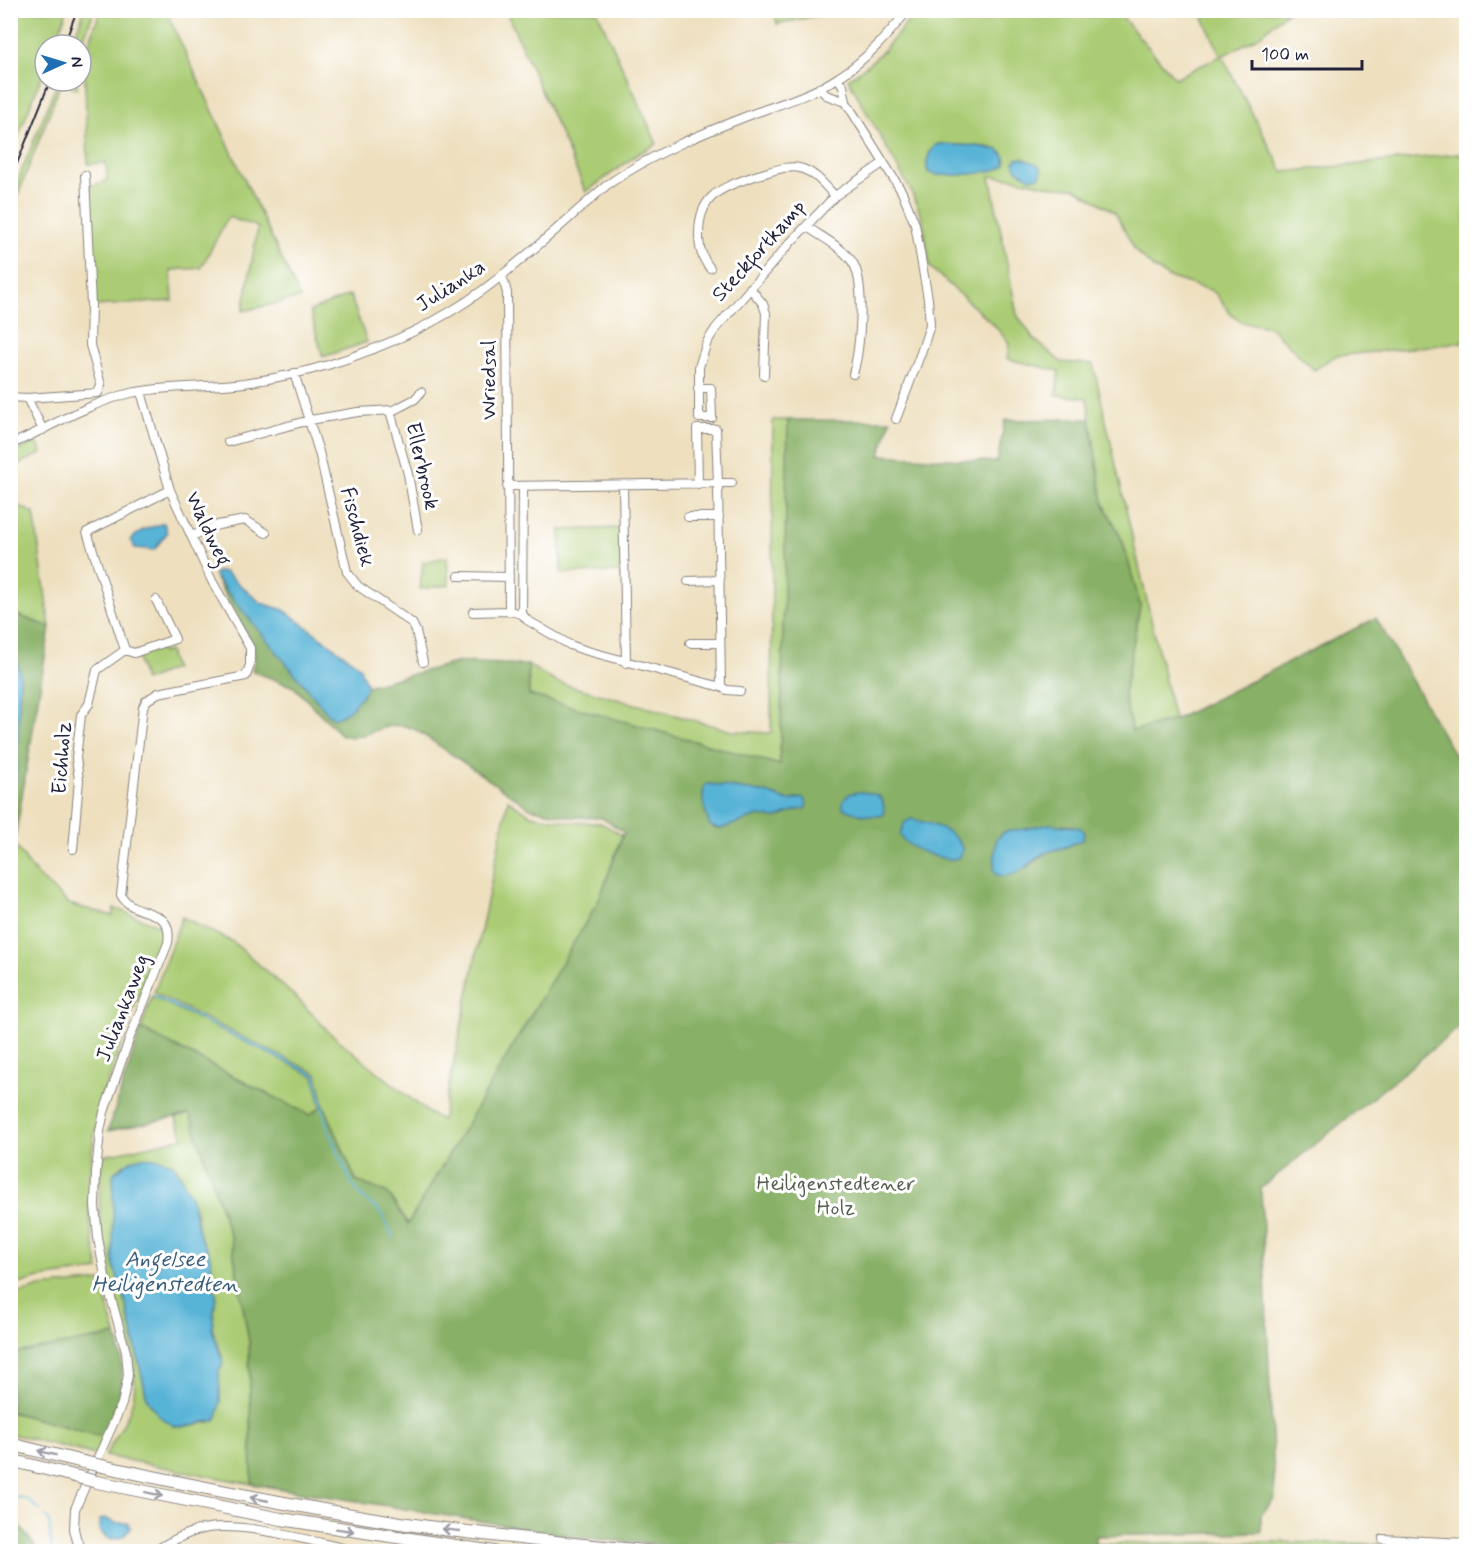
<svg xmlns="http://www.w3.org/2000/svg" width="1477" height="1562" font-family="Mynerve,sans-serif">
	<rect width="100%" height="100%" fill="#fff"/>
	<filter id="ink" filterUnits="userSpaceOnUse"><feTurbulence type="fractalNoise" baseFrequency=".0167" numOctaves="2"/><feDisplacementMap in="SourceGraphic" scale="12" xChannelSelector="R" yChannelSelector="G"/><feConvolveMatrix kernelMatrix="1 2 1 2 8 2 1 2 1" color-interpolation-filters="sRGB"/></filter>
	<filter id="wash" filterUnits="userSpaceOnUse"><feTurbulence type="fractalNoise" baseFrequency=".008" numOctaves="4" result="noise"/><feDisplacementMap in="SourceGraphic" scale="24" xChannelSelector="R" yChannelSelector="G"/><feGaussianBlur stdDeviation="1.35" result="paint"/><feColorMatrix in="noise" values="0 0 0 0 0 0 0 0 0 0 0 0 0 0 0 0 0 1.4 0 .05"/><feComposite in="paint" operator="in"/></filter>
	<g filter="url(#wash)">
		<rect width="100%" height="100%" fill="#eee0bf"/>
		<!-- green -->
		<path fill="#abcc74" stroke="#667758" stroke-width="1.5" fill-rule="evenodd" d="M11,10l56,1 -13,34h-9v23l-34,86z
			M774,10h66v1l-63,13z
			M84,11h10l-13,34h-10z
			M100,11h66l134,287 -57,13 15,-84 -30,-10 -27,51 -30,2 2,31 -78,5 -6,-119 18,-7 -1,-17 -18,1 -4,-106z
			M506,11h91l60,133 -19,10 -52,38z
			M916,11h201l58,67 46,-22 -21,-45h88l-30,26 -36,19 61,116 183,-19v189l-131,14 -21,14 -44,-43 -29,-5 -10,-7 -14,-20 -7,-5 -42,-13 -16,-10 -17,-17 -20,-38 -40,-24 -20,-1 -43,-9 -22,-2 27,139 17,24 27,23 32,2 81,356 -42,11 -8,-36 16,-90 -17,-63 -20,-40 -16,-104 -31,-3 3,-24 -52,-12 2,-16 -13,-16 -66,-60 -8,-50 -11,-26 -63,-112c28,-17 48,-42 68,-68zM938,144l39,2 15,2 10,5 4,8 -78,11c-3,-10 1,-23 10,-28zM1017,159h5l17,6 -9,13 -9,-7z
			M58,81h19v8l-16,-6 -50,130v-16z
			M350,295l17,47 -44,15 -13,-46z
			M773,420h15l-8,345 -251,-70 -1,-30 28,17 176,49 39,2z
			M37,442l5,11 -31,15v-15z
			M10,502l24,11 16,114 -39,-14z
			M621,528l1,44 -61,1 -1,-43z
			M447,557l2,28 -29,4 3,-27z
			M161,648l1,5 7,-2 5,18 -30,12 -7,-26z
			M508,800l23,15 39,7 31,1 21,12 -23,65 -191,324 -20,-31 -32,-12 -32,-76 -7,-31 -163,-81 28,-76 51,25 67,59 30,32 100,81 12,6z
			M11,843l3,1 22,30 33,30 44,12 1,-8 47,18 3,6 -2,9 -28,67 -34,97c-7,33 -12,68 -11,101 1,22 6,43 10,64l-59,8 -29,8z
			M152,996l162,80 7,31 -12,8 -168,-86z
			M190,1114l41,125 18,102 3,143 -147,-28c10,-19 26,-40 29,-62 5,-41 -17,-80 -26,-120 -9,-39 -11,-78 -6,-118l81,-18 -7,-20zM124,1164l50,1 5,7 16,35 5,30 9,16 4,22 -2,5 5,14 -4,34 10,28v11l-3,4 1,31 -10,20 -29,5 -22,-11 -12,-17 -26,-114 -6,-114z
			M101,1281l15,54 -105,19v-58l29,-9z
			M10,1412l93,25 -7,18 -85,-21z
			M1272,1542l108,2 -1,8h-418l117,-2 17,-6z
			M1386,1545l80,2v4h-80z"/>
		<!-- forest -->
		<path fill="#88b066" stroke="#556950" stroke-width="1.5" fill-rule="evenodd" d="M1090,419l13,83 20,40 17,63 -16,90 8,36 42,-11 202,-102 90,157v247l-205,166 14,310 -14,16v18l-166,4v8l-17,6 -117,2 -240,-2 -137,-12 -332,-54 -3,-143 -18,-102 -41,-125 -82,17 33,-102 168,86 15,-10 32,76 32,12 20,31 191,-324 25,-68 -22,-14 -32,-1 -40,-9 -114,-78c-33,-15 -47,14 -75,5l-47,-48 -42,-16 3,-14 -2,-11 -38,-69 113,137 7,4 27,-22 5,-10 92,-24 69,3 1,30 251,70 8,-345h103l-11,35 117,7 8,-42zM709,784l57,9 23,8 10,-3 6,11 -9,1 -19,7 -19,-1 -38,13 -6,-1zM1062,825l11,1 -6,21 -20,5 -22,17 -21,-37z
			M11,613l39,14 -36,217 -3,-1 -1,-50 6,-13 4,-102 -2,-13 -7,-12z
			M116,1335c13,44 4,61 -13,102l-92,-25 -1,-58z
			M10,1515h1l28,36h-28z"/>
		<!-- water -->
		<path fill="#59b4d7" stroke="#3e6b89" stroke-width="1.5" d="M938,144l39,2 22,4 6,7v8c-10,9 -59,12 -73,9l-4,-2c-3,-10 1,-23 10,-28z
			M1022,158l17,7 3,6 -3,6 -9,1 -13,-8 -3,-8 3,-3z
			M164,523l3,10 -13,17 -19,-2 -5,-8 13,-10z
			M217,572h8l36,31 23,7 75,56 8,20c-6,12 -19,29 -32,32l-7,-4 -113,-137 -1,-3z
			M10,653l8,12 2,13 -4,102 -5,13z
			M709,784l57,9 23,8 14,-3c4,4 5,7 2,11l-9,1 -19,8 -19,-2 -38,13 -10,-3c-4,-12 -10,-28 -5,-41z
			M858,792c17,1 29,2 25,23 -14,3 -27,-1 -40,-7v-7l6,-7z
			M911,819c19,4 45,11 52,31l-5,8c-14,4 -51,-9 -58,-23l5,-13z
			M1049,824l32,4 3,5 -1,6c-6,3 -12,6 -18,8 -6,2 -12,3 -18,5 -19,8 -27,28 -50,23l-3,-5 2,-30 8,-8 21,-3z
			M142,1157l13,1 11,3 8,4 17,32 9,40 9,16 4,18 -2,9 5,14 -4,34 11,35 -4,8 1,31 -2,12 -3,6 -34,7 -7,-1 -15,-10 -12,-17 -22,-99 -12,-36v-90l19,-14z
			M104,1518l12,5h12l3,5 -7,8c-10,5 -19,3 -25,-6l1,-10z"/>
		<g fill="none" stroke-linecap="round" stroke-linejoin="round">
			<!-- stream -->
			<path stroke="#59b4d7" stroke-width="2" d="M154,996l161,79 13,54 23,53 11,15 18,15 14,26
				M10,1496l16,3 14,11
				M45,1516l4,5 3,31"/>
		</g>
	</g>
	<g filter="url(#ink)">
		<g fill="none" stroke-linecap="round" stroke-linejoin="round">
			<defs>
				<path id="minor" d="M838,78l5,8 3,16 56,90 13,32 13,75 2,26 -8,25 -26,69
					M819,88l7,7 20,7
					M806,226c15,11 37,21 47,37 13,21 7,87 0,111
					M710,268c-9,-11 -11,-21 -11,-34 0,-42 26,-47 59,-59 15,-4 31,-11 45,-6 14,5 22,17 32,27
					M502,275l5,18 2,318 13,3 5,6 43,25 14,5 137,37 -3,-204 -211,3
					M750,288l13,16 3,9 -2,62
					M294,373l25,79 28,120 11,14 54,37 4,8 7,31
					M698,388h13l1,30h-13v-51l8,-25 9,-14 74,-85 45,-47 48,-33
					M10,397l17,1
					M390,411l18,63 10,56
					M43,430l-16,-32 71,-5 3,-8 -11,-40 1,-40 -6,-130
					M228,442l82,-22 48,-8 36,-2 21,-11 6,-7
					M10,445c40,-18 79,-42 121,-52 37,-8 75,-5 113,-10 28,-4 57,-10 84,-18 54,-17 109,-41 155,-75 43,-32 83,-70 124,-105 46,-32 96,-52 148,-72 28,-10 59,-19 84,-36 27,-17 49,-42 69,-67
					M698,484l-1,-55h19l2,54h14
					M623,485l3,178
					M688,517h31
					M192,536l26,-11 27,-5 21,13
					M459,576l50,1
					M688,581l32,-1
					M473,612l36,-1
					M522,614l1,-127
					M690,643h30
					M125,650l9,3 41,-14 -19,-39
					M721,687l6,3 13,1
					M73,849l6,-69 -3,-22 5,-43 8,-11 8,-34 28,-20 -38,-118 83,-42
					M1383,1539l83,4
					M84,1552l-7,-11 -3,-12 1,-20 47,-105 6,-29 -2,-23 -21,-76 -7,-38 -3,-32 1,-33 4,-42 4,-19 26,-75 38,-94c6,-39 -33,-23 -47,-48l22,-188 3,-6 12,-8 88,-17 4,-11v-17l-38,-67 -42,-91 -29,-98
					M153,1552c16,-10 32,-19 50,-23 40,-9 117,15 159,23"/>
				<path id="highway" d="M10,1444l73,18
					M10,1460l68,17
					M102,1466c101,22 202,42 305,58 82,12 166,20 249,28
					M97,1482l184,37 213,33"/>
			</defs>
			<!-- minor casing -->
			<use href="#minor" stroke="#88817d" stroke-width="10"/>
			<!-- highway casing -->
			<use href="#highway" stroke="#88817d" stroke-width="14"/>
			<!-- minor -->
			<use href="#minor" stroke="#fff" stroke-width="8"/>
			<!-- highway -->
			<use href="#highway" stroke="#fff" stroke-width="12"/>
			<!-- rail -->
			<path stroke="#22223b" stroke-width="2" d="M64,45l13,-35
				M10,181l40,-100"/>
			<defs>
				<path id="highway-bridge" d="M83,1462l19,4
					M78,1477l19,5"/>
			</defs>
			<!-- highway-bridge casing -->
			<use href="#highway-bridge" stroke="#88817d" stroke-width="14" stroke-linecap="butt"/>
			<!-- highway-bridge -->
			<use href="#highway-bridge" stroke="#fff" stroke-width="12"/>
		</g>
		<!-- one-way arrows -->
		<defs><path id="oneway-shaft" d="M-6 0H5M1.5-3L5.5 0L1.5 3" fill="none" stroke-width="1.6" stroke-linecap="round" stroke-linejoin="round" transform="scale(1.5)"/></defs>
		<g stroke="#9c9ca7">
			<use href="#oneway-shaft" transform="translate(47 1453) rotate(-166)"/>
			<use href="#oneway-shaft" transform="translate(154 1494) rotate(12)"/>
			<use href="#oneway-shaft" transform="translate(259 1499) rotate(-169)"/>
			<use href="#oneway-shaft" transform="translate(345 1530) rotate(9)"/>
			<use href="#oneway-shaft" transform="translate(451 1530) rotate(-173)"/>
		</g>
	</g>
	<g text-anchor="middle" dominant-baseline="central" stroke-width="6" stroke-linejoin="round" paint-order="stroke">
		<!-- street labels -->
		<g font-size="21" fill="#22223b" stroke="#fff">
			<text transform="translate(759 251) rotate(-48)">Steckfortkamp</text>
			<text transform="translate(451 286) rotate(-33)">Julianka</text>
			<text transform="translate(489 380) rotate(-90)">Wriedsal</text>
			<text transform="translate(422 466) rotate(77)">Ellerbrook</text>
			<text transform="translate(357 527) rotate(75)">Fischdiek</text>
			<text transform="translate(208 529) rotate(65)">Waldweg</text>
			<text transform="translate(62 758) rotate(-86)">Eichholz</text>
			<text transform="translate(123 1008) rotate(-69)">Juliankaweg</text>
		</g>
		<!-- park labels -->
		<g font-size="21" fill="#525e4f" stroke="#fff">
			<text x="836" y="1184">Heiligenstedtener<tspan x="836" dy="24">Holz</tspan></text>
		</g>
		<!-- water labels -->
		<g font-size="22" font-style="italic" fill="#385c79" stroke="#fff">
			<text x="165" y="1260">Angelsee<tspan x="165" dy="25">Heiligenstedten</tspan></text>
		</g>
	</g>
	<!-- margin -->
	<rect width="1477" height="1562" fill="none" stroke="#fff" stroke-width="36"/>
	<!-- north arrow -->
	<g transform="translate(63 63) rotate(86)"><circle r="28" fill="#ffffff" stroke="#a7a7b1" stroke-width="1.5"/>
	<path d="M0-4.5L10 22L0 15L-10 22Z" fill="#1f6fb2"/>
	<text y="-9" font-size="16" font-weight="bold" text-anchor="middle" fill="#22223b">N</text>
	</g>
	<!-- scale -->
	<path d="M1252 60v9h110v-9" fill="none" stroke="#22223b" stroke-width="3"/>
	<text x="1261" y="60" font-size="18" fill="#22223b" stroke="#ffffff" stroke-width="4.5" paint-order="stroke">100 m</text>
</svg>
